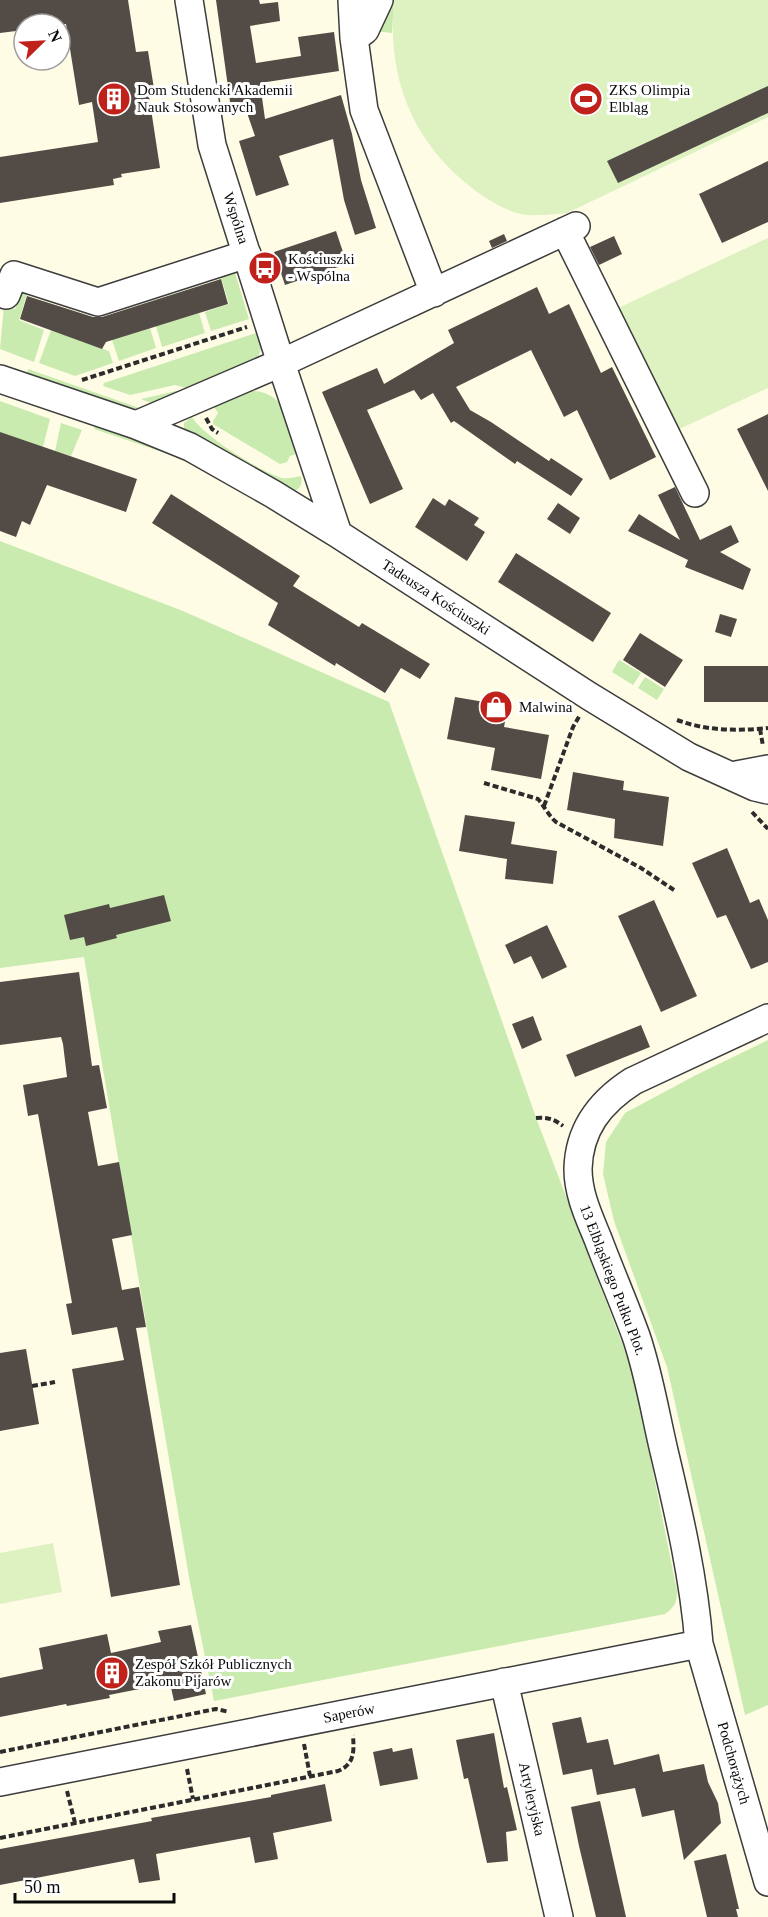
<svg xmlns="http://www.w3.org/2000/svg" width="768" height="1917" font-family="Georgia,serif">
	<rect width="100%" height="100%" fill="#fffce6"/>
	<!-- green -->
	<path fill="#c9ebaf" d="M352,0h42l-2,33 -27,-3z
		M233,266l16,53 -38,12 -6,-19 24,-8 -9,-30z
		M26,283l4,1 -11,36 25,10 -10,32 -34,-13 4,-44 11,4z
		M199,313l6,20 -43,14 -6,-21z
		M150,328l6,20 -37,13 -7,-21z
		M51,330l58,21 4,12 -38,13 -36,-13z
		M262,331l1,13 -7,18 -66,27 -15,-4 -45,10 -27,-9 1,-3z
		M28,369l117,41h-14l-105,-33z
		M176,391l7,2 -22,14 -20,-8z
		M253,391c35,2 37,35 43,63l-6,2 -3,6 -7,2 -67,-40v-3l5,-8 -4,-6 31,-15z
		M0,401l50,18 -7,28 -43,-14z
		M192,417c11,19 69,55 90,61 6,1 13,-1 19,-2 2,9 -1,14 -10,16l-107,-60v-9z
		M61,423l21,7 -11,26 -16,-5z
		M96,423l77,30 1,3 -80,-27z
		M0,541l183,70 206,91 149,421 95,249 44,219c0,11 -2,16 -12,23l-451,87 -24,-118 -106,-626 -84,11z
		M619,660l22,13 -8,12 -21,-13z
		M645,677l19,12 -7,11 -19,-12z
		M768,1040v665l-23,10 -78,-348 -53,-146 -11,-47 3,-32 19,-29 71,-38z"/>
	<!-- pitch -->
	<path fill="#ddf1c1" d="M394,0h374v117l-201,96c-15,1 -31,4 -46,1 -20,-5 -40,-18 -55,-31 -57,-47 -79,-110 -72,-183z
		M768,238v150l-93,43 -57,-123z
		M53,1543l9,49 -62,12v-51z"/>
	<!-- building -->
	<path fill="#534c46" d="M0,0h128l8,52 12,-1 7,44 -6,1 11,72 -39,6 1,3 -9,2 1,6 -114,18v-46l98,-15 -6,-40 -13,3 -13,-81h-42v6l-24,3z
		M216,0h43l1,4 18,-2 2,19 -30,5 6,37 45,-7 -3,-19 36,-5 5,39 -79,12 5,36 76,-24 11,39 9,46 15,48 -21,7 -11,-35 -11,-61 -54,17 10,29 -33,11 -17,-55 16,-5 -10,-29 -14,2z
		M768,86v27l-150,70 -11,-22z
		M768,161v61l-46,21 -23,-49z
		M336,231l11,33 -62,21 -11,-33z
		M504,234l3,7 -15,7 -3,-7z
		M614,236l8,18 -23,11 -9,-18z
		M221,279l7,25 -122,38 -4,7 -82,-30 7,-23 66,21h9z
		M537,287l12,27 20,-10 32,69 11,-6 44,90 -46,23 -33,-70 -13,7 -33,-67 -75,37 14,23 21,12 58,39 2,-3 32,21 -12,17 -54,-35 -2,3 -61,-43 -3,2 -18,-30 -12,7 -7,-10 -47,20 36,79 -33,15 -48,-112 55,-24 7,16 70,-41 -6,-13z
		M768,414v77l-31,-62z
		M0,432l137,47 -11,33 -79,-27 -17,40 -8,-4 -6,16 -16,-6z
		M675,487l25,53 31,-15 8,17 -19,10 31,17 -8,21 -58,-23 3,-7 -60,-29 11,-17 41,26 -22,-45z
		M171,494l129,82 -7,10 66,41 3,-4 68,41 -10,15 -19,-11 -16,25 -49,-30 -1,3 -67,-41 10,-22 -126,-80z
		M433,498l12,8 4,-7 30,19 -5,7 11,7 -18,29 -52,-34z
		M558,503l22,15 -10,16 -23,-15z
		M516,553l95,60 -18,29 -95,-60z
		M720,614l17,5 -6,18 -16,-5z
		M640,633l43,27 -18,27 -42,-27z
		M704,666h64v36h-64z
		M455,697l53,9 -4,21 45,8 -8,44 -50,-9 4,-22 -48,-9z
		M573,772l51,9 -1,9 46,7 -6,49 -49,-8 1,-19 -48,-9z
		M465,815l50,7 -4,22 46,7 -4,33 -48,-5 2,-20 -48,-8z
		M727,848l23,55 9,-4 9,21v42l-17,7 -25,-54 -9,3 -25,-55z
		M164,895l7,26 -55,14 1,3 -31,8 -2,-9 -14,3 -6,-25 45,-11 1,4z
		M654,900l43,96 -36,16 -43,-96z
		M547,925l20,42 -25,12 -11,-23 -17,8 -9,-19z
		M79,972l13,94 7,-1 8,43 -19,4 10,54 21,-4 13,73 -20,4 10,51 17,-3 7,40 -10,1 44,257 -69,12 -39,-228 52,-9 -7,-33 -45,8 -6,-31 6,-1 -34,-189 -10,2 -5,-31 44,-8 -4,-33 -2,-7 -61,8v-63z
		M533,1016l9,24 -20,9 -10,-25z
		M641,1025l9,22 -75,30 -9,-22z
		M26,1349l13,75 -39,7v-78z
		M191,1625l15,69 -32,7 -4,-18 -61,12 1,3 -43,8 -1,-2 -66,13v-39l43,-9 -4,-21 68,-14 4,19 50,-11 -3,-11z
		M581,1717l6,26 21,-4 6,26 45,-11 4,18 41,-8 4,18 10,21 3,20 -37,37 -10,-50 -32,7 -7,-29 -38,7 -5,-26 -29,6 -11,-52z
		M494,1733l10,55 3,-1 10,43 -11,2 2,29 -21,2 -19,-85 -4,1 -8,-39z
		M392,1748l1,4 19,-4 6,31 -38,7 -7,-34z
		M325,1784l7,37 -59,12 5,26 -23,4 -5,-26 -94,17 4,26 -21,3 -5,-24 -134,26v-36l152,-28 -1,-3 120,-21v-2z
		M600,1801l5,22 21,94h-30l-17,-71 -8,-39z
		M726,1854l13,55h-3l2,8h-31l-13,-56z"/>
	<g fill="none" stroke-linecap="round" stroke-linejoin="round">
		<defs>
			<path id="minor" d="M189,0l23,145 69,218 57,171
				M352,0l2,38 10,72 70,183
				M354,38l11,-8 14,-30
				M565,231l130,262
				M6,295l8,-20 84,27 149,-48
				M0,379l136,46 54,22 83,47 65,40 251,162 100,61 66,30 13,3
				M136,425l156,-67 284,-132
				M731,776l37,-7
				M768,1018l-135,63c-33,21 -54,48 -55,88 0,25 11,48 20,70 12,32 26,64 38,97 13,38 19,77 28,115 15,63 30,128 35,193l69,238
				M504,1682l55,235
				M0,1782l699,-138"/>
		</defs>
		<!-- minor casing -->
		<use href="#minor" stroke="#3d3d3d" stroke-width="30"/>
		<!-- path -->
		<path stroke="#2c2c2c" stroke-width="4" stroke-dasharray="6 3" stroke-linecap="butt" d="M82,380l165,-53
			M206,418l6,11 6,4
			M677,720c30,11 60,11 91,8
			M760,729l3,17
			M484,783l54,16c7,8 10,16 18,23l85,46 33,22
			M544,806l29,-79 7,-12
			M752,812l16,17
			M536,1118c12,-1 18,1 27,8
			M32,1386l23,-4
			M304,1744l6,32
			M0,1752l216,-43 13,3
			M187,1769l6,30
			M67,1791l8,32
			M0,1838l338,-67c17,-7 16,-20 15,-36"/>
		<!-- minor -->
		<use href="#minor" stroke="#fff" stroke-width="27"/>
	</g>
	<!-- icons -->
	<defs>
		<symbol id="building-disc" viewBox="-11 -11 22 22"><circle r="9.5" fill="#c1211b" stroke="#fff"/><path d="M-4-6H4V6H1V3H-1V6H-4ZM-2.5-4.3h1.7v1.8h-1.7ZM.8-4.3h1.7v1.8H.8ZM-2.5-1h1.7V.8h-1.7ZM.8-1h1.7V.8H.8Z" fill="#fff"/></symbol>
		<symbol id="stadium-disc" viewBox="-11 -11 22 22"><circle r="9.5" fill="#c1211b" stroke="#fff"/><path d="M0-5a6.5 5 0 1 0 0 10a6.5 5 0 1 0 0-10ZM-3.5-1.8h7v3.6h-7Z" fill="#fff"/></symbol>
		<symbol id="bus-disc" viewBox="-11 -11 22 22"><circle r="9.5" fill="#c1211b" stroke="#fff"/><path d="M-5-6H5V4H4V6H2V4H-2V6H-4V4H-5ZM-3.5-4V0h7V-4ZM-3.5 1.2v1.5H-2V1.2ZM2 1.2v1.5H3.5V1.2Z" fill="#fff"/></symbol>
		<symbol id="shop-disc" viewBox="-11 -11 22 22"><circle r="9.5" fill="#c1211b" stroke="#fff"/><path d="M-5-2.5h2.3a2.7 3.5 0 0 1 5.4 0H5L5.5 6h-11ZM-1.5-2.5h3a1.5 2.3 0 0 0-3 0Z" fill="#fff"/></symbol>
	</defs>
	<g fill-rule="evenodd">
		<use href="#building-disc" x="95" y="80" width="38" height="38"/>
		<use href="#stadium-disc" x="567" y="80" width="38" height="38"/>
		<use href="#bus-disc" x="246" y="249" width="38" height="38"/>
		<use href="#shop-disc" x="477" y="688" width="38" height="38"/>
		<use href="#building-disc" x="93" y="1654" width="38" height="38"/>
	</g>
	<g text-anchor="middle" dominant-baseline="central" stroke-width="6" stroke-linejoin="round" paint-order="stroke">
		<!-- poi labels -->
		<g font-size="15" fill="#0a0a0a" stroke="#fff" text-anchor="start">
			<text x="137" y="90">Dom Studencki Akademii<tspan x="137" dy="17">Nauk Stosowanych</tspan></text>
			<text x="609" y="90">ZKS Olimpia<tspan x="609" dy="17">Elbląg</tspan></text>
			<text x="288" y="259">Kościuszki<tspan x="288" dy="17">- Wspólna</tspan></text>
			<text x="519" y="707">Malwina</text>
			<text x="135" y="1664">Zespół Szkół Publicznych<tspan x="135" dy="17">Zakonu Pijarów</tspan></text>
		</g>
		<!-- street labels -->
		<g font-size="15" fill="#0a0a0a" stroke="#fff">
			<text transform="translate(236 218) rotate(72)">Wspólna</text>
			<text transform="translate(436 597) rotate(33)">Tadeusza Kościuszki</text>
			<text transform="translate(613 1280) rotate(69)">13 Elbląskiego Pułku Plot.</text>
			<text transform="translate(349 1713) rotate(-11)">Saperów</text>
			<text transform="translate(734 1763) rotate(74)">Podchorążych</text>
			<text transform="translate(532 1799) rotate(77)">Artyleryjska</text>
		</g>
	</g>
	<!-- north arrow -->
	<g transform="translate(42 42) rotate(66)"><circle r="28" fill="#ffffff" stroke="#9d9d9d" stroke-width="1.5"/>
	<path d="M0-4.5L10 22L0 15L-10 22Z" fill="#c1211b"/>
	<text y="-9" font-size="16" font-weight="bold" text-anchor="middle" fill="#0a0a0a">N</text>
	</g>
	<!-- scale -->
	<path d="M15 1893v9h159v-9" fill="none" stroke="#0a0a0a" stroke-width="3"/>
	<text x="24" y="1893" font-size="18" fill="#0a0a0a" stroke="#ffffff" stroke-width="4.5" paint-order="stroke">50 m</text>
</svg>
